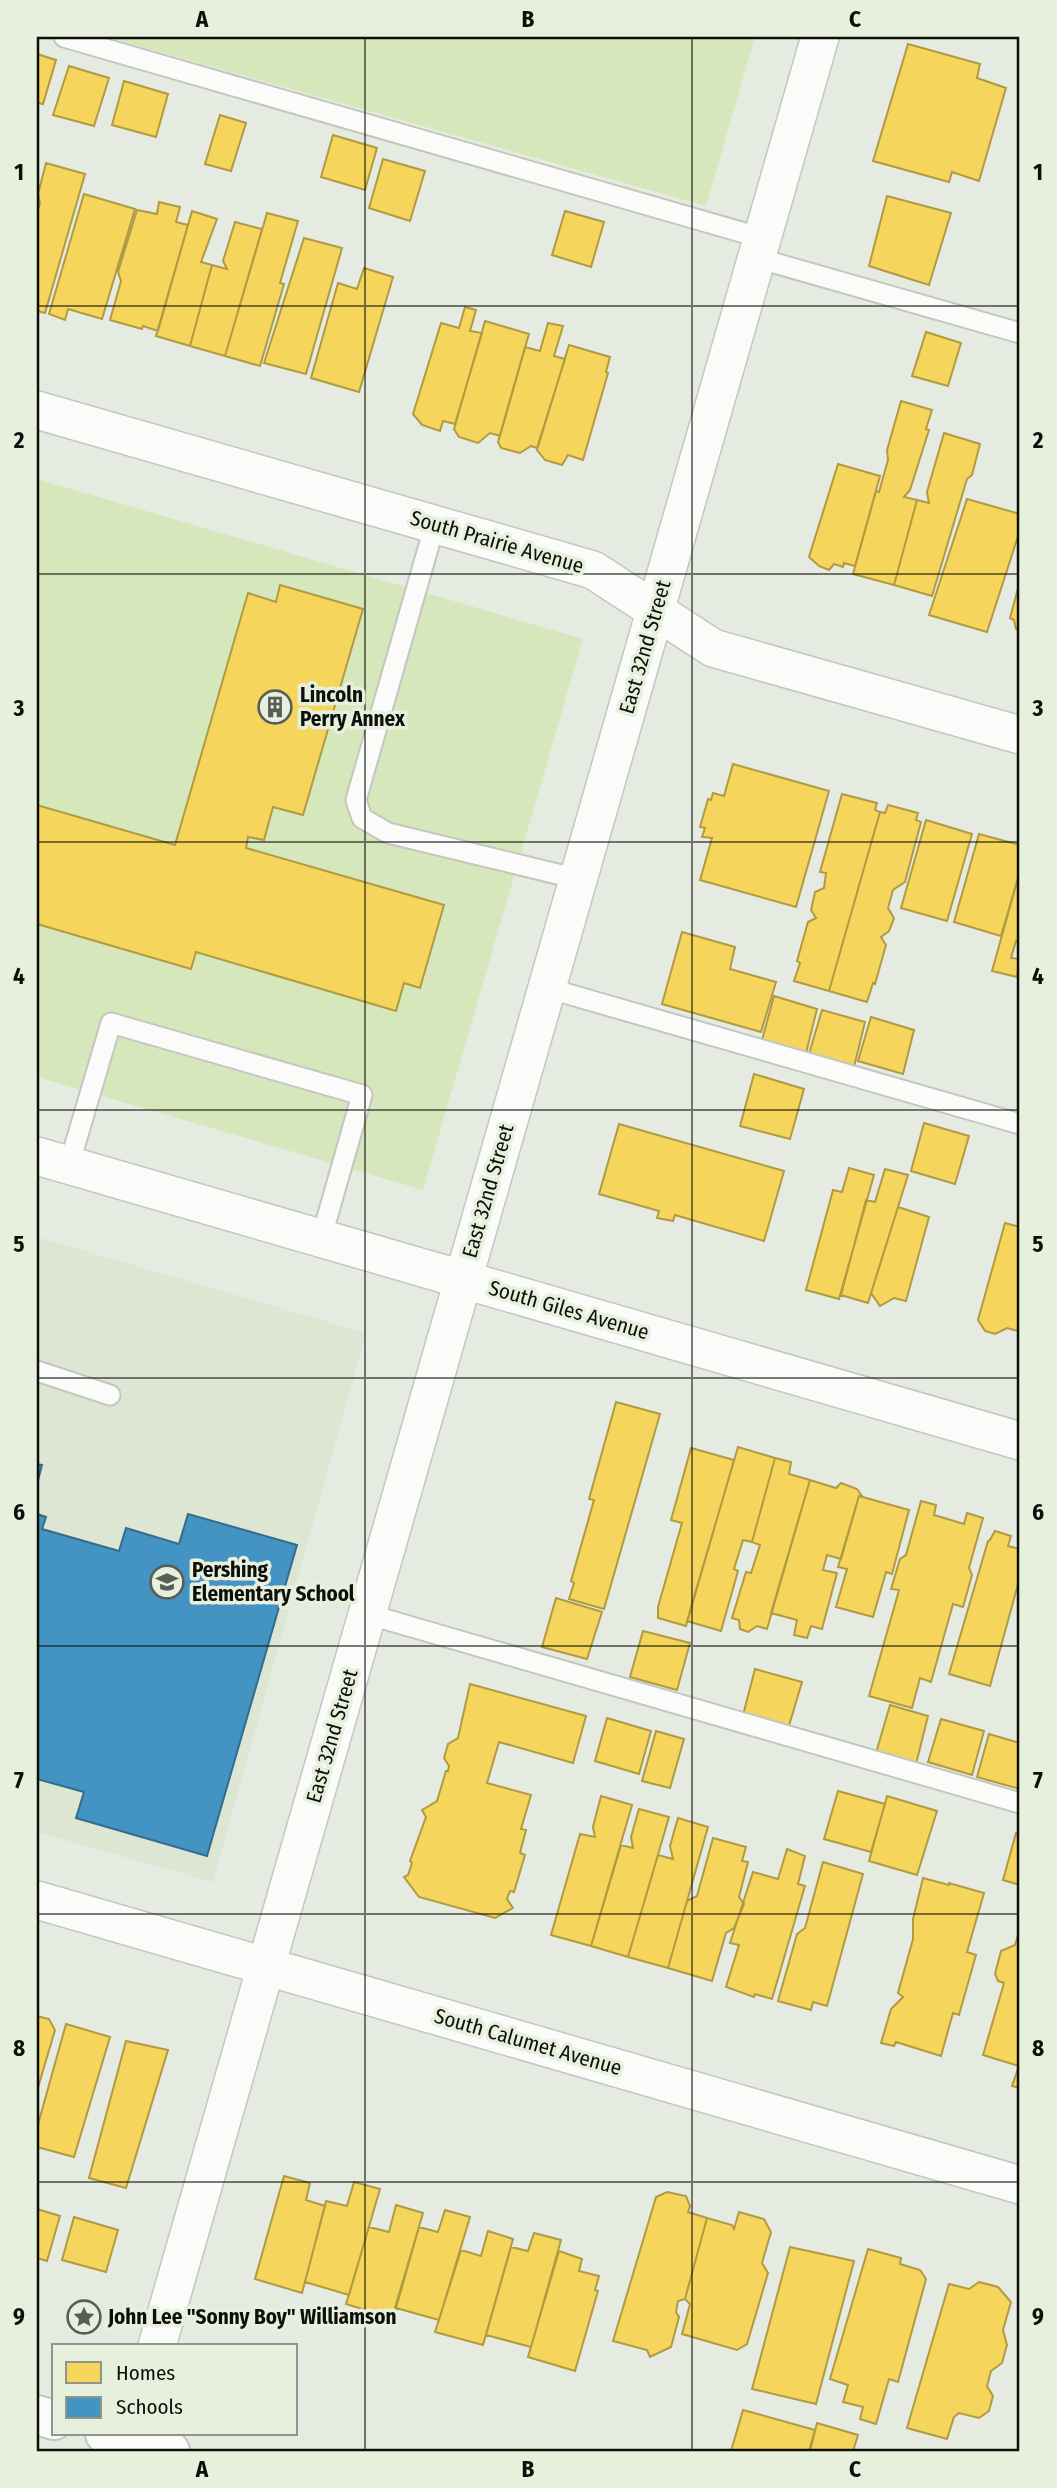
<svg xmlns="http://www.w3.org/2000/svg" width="1057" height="2488" font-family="'Fira Sans Condensed',sans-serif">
	<rect width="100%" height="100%" fill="#e6ebe1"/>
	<!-- built -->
	<path fill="#dde5d3" d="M37,1237l329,96 -153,549 -176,-50z"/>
	<!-- green -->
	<path fill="#d6e7bb" d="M107,37h648l-49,169z
		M37,479l546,160 -160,551 -386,-113v-153l153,45 6,-17 208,31 16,5 24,-83 -198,-57 2,-11 16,3 9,-33 30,8 60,-205 -83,-25 -4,17 -28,-8 -73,251 -138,-40z"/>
	<!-- homes -->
	<path fill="#f6d55c" stroke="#b09a43" stroke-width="2" d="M908,44l72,20 -3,14 29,10 -27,93 -27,-9 -3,10 -76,-21z
		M37,54l19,6 -13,44 -6,-1z
		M69,66l40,12 -15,48 -41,-11z
		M124,81l44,13 -12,43 -44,-12z
		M220,115l26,8 -15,48 -26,-7z
		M333,135l44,13 -12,42 -44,-13z
		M383,159l42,12 -15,50 -41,-13z
		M46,163l39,11 -40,139 -8,-2v-98l3,-10 -2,-9z
		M84,194l51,15 -33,110 -34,-10 -3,11 -16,-6z
		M887,196l64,17 -22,72 -60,-19z
		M159,202l21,5 -4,15 12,3 -30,106 -15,-5 -1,3 -32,-9 11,-39 -3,-9 19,-62 20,4z
		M192,211l25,8 -16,43 11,3 -22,81 -34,-10z
		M565,211l39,11 -13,45 -39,-12z
		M267,213l31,8 -18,62 4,1 -24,82 -35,-10z
		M235,222l27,7 -37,127 -35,-10 22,-81 15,4 -4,-8z
		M304,238l38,10 -36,126 -42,-11z
		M364,268l29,9 -34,115 -48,-14 27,-95 19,6z
		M465,307l11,3 -6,21 12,2 -27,91 -12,-3 -3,10 -18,-6 -9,-11 28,-91 18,5z
		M485,321l44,13 -29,102 -10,-3 -12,10 -19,-6 -5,-8z
		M548,323l15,3 -9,30 11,3 -28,89 -6,-2 -11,7 -19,-5 -3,-6 27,-95 15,4z
		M926,332l35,11 -13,43 -36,-10z
		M569,345l41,12 -4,15 2,1 -25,87 -15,-5 -6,10 -17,-5 -8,-10z
		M901,401l31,9 -6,19 3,1 -19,60 -6,7 13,3 -23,85 -41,-11 23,-83 3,1 9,-32 -1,-10z
		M944,433l36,11 -8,31 -5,4 -35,117 -38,-11 23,-85 12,3 -2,-11z
		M838,464l42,12 -25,90 -11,-3 -1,4 -9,-3 -5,6 -10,-4 -10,-9z
		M967,499l53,15v16l-33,102 -58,-17z
		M1020,581v50l-4,-2 -2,-9 -4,-2z
		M280,585l83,24 -60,206 -30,-8 -9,33 -16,-3 -2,11 198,57 -24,83 -16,-5 -8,28 -200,-59 -5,17 -154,-45v-119l138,40 73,-252 28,9z
		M733,764l96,27 -33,116 -96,-27 12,-42 -10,-1 3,-9 -5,-1 8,-28 3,1 2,-7 11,3z
		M842,794l35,9 -2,7 5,2 -51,179 -35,-10 6,-18 -3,-2 11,-39 8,-4 -5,-8 4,-18 9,-4 2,-15 -6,-1z
		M888,805l30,8 -2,7 5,2 -16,60 -12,8 -5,18 6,10 -5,13 -8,6 5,8 -11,39 -2,-1 -6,19 -38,-11 51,-179 5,1z
		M926,820l46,14 -25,87 -46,-13z
		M979,834l41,11v26l-19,65 -47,-14z
		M1020,871v71l-4,-1 -5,17 9,1 -3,18 -25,-6z
		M682,932l53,15 -5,22 46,13 -15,50 -99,-28z
		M774,996l43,13 -11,44 -44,-13z
		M822,1010l43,12 -11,45 -45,-13z
		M871,1017l43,13 -11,44 -45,-13z
		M754,1074l50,15 -14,50 -50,-13z
		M924,1123l45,13 -14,48 -44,-13z
		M619,1124l165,47 -20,70 -89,-26 -2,6 -16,-3 2,-7 -60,-17z
		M849,1168l25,7 -35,124 -33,-9 27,-100 9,2z
		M885,1169l23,6 -40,128 -27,-8 25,-95 9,2z
		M898,1207l31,10 -23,84 -12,-3 -14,8 -9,-13z
		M1005,1223l15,4v96l-2,8 -11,-3 -12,6 -10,-3 -7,-11z
		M616,1402l44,12 -56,195 -35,-10 5,-16 -3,-2 23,-81 -5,-1z
		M738,1447l37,11 -23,84 -9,-2 -9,29 4,2 -17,60 -34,-10z
		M691,1448l43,12 -48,166 -28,-8v-11l24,-84 -11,-3z
		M775,1458l16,4 -2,12 21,6 -43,149 -10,-3 -9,6 -8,-3 -1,-9 -7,-2 14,-46 5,1 9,-28 -8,-3z
		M810,1480l26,8 5,-5 16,6 5,7h-3l-18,63 -14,-4 -4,15 14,3 -15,56 -11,-3 -4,12 -13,-3 3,-15 -26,-7z
		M859,1496l50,14 -17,64 -6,-2 -13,45 -37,-10 11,-38 -9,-2z
		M921,1501l15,4 -2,10 30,9 3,-11 16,5 -14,50 3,7 -9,32 -10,-3 -22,78 -11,-4 -8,30 -43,-12 30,-106 -8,-1 9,-30 6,-4z
		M995,1531l16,5 -3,10 12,3v28l-30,109 -41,-12 39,-133 2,-1z
		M556,1598l46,14 -15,47 -45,-12z
		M643,1631l47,12 -13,47 -47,-13z
		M755,1669l47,13 -14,47 -45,-14z
		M470,1684l116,32 -13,47 -74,-21 -12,41 44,12 -10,34 5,1 -6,23 5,2 -11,37 -4,-1 -3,8 6,9 -18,10 -76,-21 -15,-20 4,-2 4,-12 -2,-2 16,-44 -4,-7 15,-9 9,-30h2l1,-5 -5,-8 4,-14 10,-6z
		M890,1705l38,11 -12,48 -40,-11z
		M607,1718l44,13 -12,43 -44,-13z
		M941,1719l43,12 -12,44 -44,-13z
		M656,1731l28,8 -14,49 -28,-7z
		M989,1734l31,9v46l-43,-12z
		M838,1791l47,13 -14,48 -47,-13z
		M601,1796l31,9 -41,141 -40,-11 29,-101 15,3 -2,-10z
		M887,1796l50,15 -20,64 -48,-14z
		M639,1809l30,8 -41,140 -37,-11 30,-101 12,3 -2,-11z
		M678,1818l30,9 -40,141 -40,-11 30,-102 15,4 -3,-13z
		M1016,1833l4,1v51l-17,-5z
		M713,1838l33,9 -4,14 6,1 -9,35 5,7 -10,24 -8,5 -14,48 -44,-13 19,-67 10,-5z
		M787,1849l18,7 -7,28 7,2 -33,113 -17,-5 -1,3 -28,-10 13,-42 -9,-2 23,-71 25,7z
		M823,1862l40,12 -36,132 -14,-4 -2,8 -33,-9 19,-67 8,-6z
		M923,1878l26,7v-2l35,10 -17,59 9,3 -17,60 -6,-2 -12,43 -45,-14 -2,4 -13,-3 10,-34 12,-12 -5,-4 15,-54v-20z
		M1020,1929v159l-8,-2 7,-20 -36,-11 21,-72 -6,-2 -3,-7 6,-23 14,-6z
		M37,2016l12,3 6,11 -18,61z
		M66,2024l44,13 -36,120 -37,-10v-19z
		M126,2041l42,9 -42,138 -37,-10z
		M284,2176l26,7 -4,17 19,6 -23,87 -47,-14z
		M354,2182l26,7 -31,106 -44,-13 21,-81 21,5z
		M667,2192l19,4 4,10 -2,6 19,6 -22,81 -7,2 -2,11 3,5 -8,30 -21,10 -3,-7 -34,-9 43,-144z
		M396,2205l27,8 -31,105 -46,-14 23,-77 20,5z
		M37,2209l23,7 -13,45 -10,-3z
		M445,2210l25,7 -31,103 -43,-12 23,-81 19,5z
		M739,2212l25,7 7,13 -9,31 6,10 -21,71 -10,6 -55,-16 8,-30 -5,-5 22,-81 25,7 2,4z
		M74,2217l44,13 -12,42 -44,-12z
		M488,2231l25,8 -30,106 -48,-13 26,-82 20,6z
		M534,2233l27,7 -30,107 -45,-12 25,-88 17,4z
		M790,2247l64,14 -38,143 -64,-15z
		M868,2249l33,9 -1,6 20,6 6,9 -28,103 -9,-3 -13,45 -16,-5 3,-12 -20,-5 5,-17 -18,-6z
		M559,2251l23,8 -3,12 20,5 -4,14 3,1 -23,80 -47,-14z
		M979,2282l19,5 13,15 -8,28 4,15 -5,18 -11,8 -4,15 6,10 -4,15 -10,7 -20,-5 -5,4 -7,22 -40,-11 42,-144 20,5z
		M743,2410l72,20 -6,21h-78z
		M817,2423l41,12 -5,16h-43z"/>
	<!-- schools -->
	<path fill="#4393c3" stroke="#336c8c" stroke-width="2" d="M37,1464l5,1 -5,19z
		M37,1514l9,3 -4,12 77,22 7,-23 53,16 9,-30 109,31 -90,311 -131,-38 8,-26 -47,-13z"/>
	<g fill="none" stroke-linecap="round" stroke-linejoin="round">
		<defs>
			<path id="lane" d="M64,37l698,201
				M757,258l263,75
				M435,524l-79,276 6,18 26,15 190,46
				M547,988l473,136
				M69,1165l42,-142 251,72 -41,144
				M37,1371l73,24
				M367,1614l653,189"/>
			<path id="street" d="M37,410l556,160 120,78 307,87
				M37,1156l983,285
				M37,1900l983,285
				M157,2346l663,-2309"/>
			<path id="secondary" d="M37,2415l17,5
				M105,2434l65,17"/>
		</defs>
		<!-- lane casing -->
		<use href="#lane" stroke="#c4c7c0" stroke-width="23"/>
		<!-- street casing -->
		<use href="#street" stroke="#c4c7c0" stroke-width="40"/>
		<!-- secondary casing -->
		<use href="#secondary" stroke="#c4c7c0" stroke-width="42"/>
		<!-- lane -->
		<use href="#lane" stroke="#fbfcfa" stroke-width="19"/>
		<!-- street -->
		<use href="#street" stroke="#fbfcfa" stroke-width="37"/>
		<!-- secondary -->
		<use href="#secondary" stroke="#fbfcfa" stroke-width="38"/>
	</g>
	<!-- grid -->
	<path fill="none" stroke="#0d100a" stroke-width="2" stroke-opacity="0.55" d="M365,37v2414M692,37v2414M37,306h983M37,574h983M37,842h983M37,1110h983M37,1378h983M37,1646h983M37,1914h983M37,2182h983"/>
	<!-- icons -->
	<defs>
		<symbol id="building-ring" viewBox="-11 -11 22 22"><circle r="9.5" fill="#e7efdd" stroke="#595d55" stroke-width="1.5"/><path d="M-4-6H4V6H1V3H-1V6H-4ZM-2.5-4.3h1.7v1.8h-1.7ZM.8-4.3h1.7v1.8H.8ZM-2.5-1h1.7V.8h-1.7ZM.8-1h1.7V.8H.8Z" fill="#595d55"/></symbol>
		<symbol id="school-ring" viewBox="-11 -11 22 22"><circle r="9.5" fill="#e7efdd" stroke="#595d55" stroke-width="1.5"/><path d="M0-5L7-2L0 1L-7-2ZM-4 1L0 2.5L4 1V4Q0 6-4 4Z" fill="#595d55"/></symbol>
		<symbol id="sight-ring" viewBox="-11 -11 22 22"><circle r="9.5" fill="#e7efdd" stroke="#595d55" stroke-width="1.5"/><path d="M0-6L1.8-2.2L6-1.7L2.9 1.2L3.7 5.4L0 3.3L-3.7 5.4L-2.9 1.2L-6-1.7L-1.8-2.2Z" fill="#595d55"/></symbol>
	</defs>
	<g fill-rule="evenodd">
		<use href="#building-ring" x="256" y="688" width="38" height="38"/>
		<use href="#school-ring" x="148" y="1563" width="38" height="38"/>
		<use href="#sight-ring" x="65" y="2298" width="38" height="38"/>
	</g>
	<g text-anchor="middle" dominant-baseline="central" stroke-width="7" stroke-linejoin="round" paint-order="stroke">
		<!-- street labels -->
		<g font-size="21" fill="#0d100a" stroke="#e7efdd">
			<text transform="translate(497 542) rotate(16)">South Prairie Avenue</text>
			<text transform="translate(645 647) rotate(-74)">East 32nd Street</text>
			<text transform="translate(488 1191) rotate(-74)">East 32nd Street</text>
			<text transform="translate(569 1310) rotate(16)">South Giles Avenue</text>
			<text transform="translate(332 1736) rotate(-74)">East 32nd Street</text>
			<text transform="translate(528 2042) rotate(16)">South Calumet Avenue</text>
		</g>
		<!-- poi labels -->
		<g font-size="21" font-weight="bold" fill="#0d100a" stroke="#e7efdd" text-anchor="start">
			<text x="300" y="695">Lincoln<tspan x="300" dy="24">Perry Annex</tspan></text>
			<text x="192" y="1570">Pershing<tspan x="192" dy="24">Elementary School</tspan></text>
			<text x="108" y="2317">John Lee "Sonny Boy" Williamson</text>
		</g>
	</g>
	<!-- border -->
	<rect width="1057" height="2488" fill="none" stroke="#e7efdd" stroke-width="77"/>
	<!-- legend -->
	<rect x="52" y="2344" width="245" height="91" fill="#e7efdd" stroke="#909689" stroke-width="2"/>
	<rect x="66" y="2362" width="35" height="21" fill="#f6d55c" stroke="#909689" stroke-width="2"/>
	<text x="116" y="2380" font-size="21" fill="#0d100a">Homes</text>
	<rect x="66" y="2397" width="35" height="21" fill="#4393c3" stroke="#909689" stroke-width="2"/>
	<text x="116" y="2414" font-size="21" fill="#0d100a">Schools</text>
	<rect x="38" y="38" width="980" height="2412" fill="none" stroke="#0d100a" stroke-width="2.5"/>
	<g font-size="23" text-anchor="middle" font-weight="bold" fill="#0d100a">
		<text x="202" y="27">A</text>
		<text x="528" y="27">B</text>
		<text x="855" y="27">C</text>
		<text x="19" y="180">1</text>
		<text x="1038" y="180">1</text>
		<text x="19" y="448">2</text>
		<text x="1038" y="448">2</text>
		<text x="19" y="716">3</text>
		<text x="1038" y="716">3</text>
		<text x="19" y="984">4</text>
		<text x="1038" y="984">4</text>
		<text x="19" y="1252">5</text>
		<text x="1038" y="1252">5</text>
		<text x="19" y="1520">6</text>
		<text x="1038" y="1520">6</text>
		<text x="19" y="1788">7</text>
		<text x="1038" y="1788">7</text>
		<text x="19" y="2056">8</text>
		<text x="1038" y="2056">8</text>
		<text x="19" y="2324">9</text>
		<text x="1038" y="2324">9</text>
		<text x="202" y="2477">A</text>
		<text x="528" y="2477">B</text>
		<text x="855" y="2477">C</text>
	</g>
</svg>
